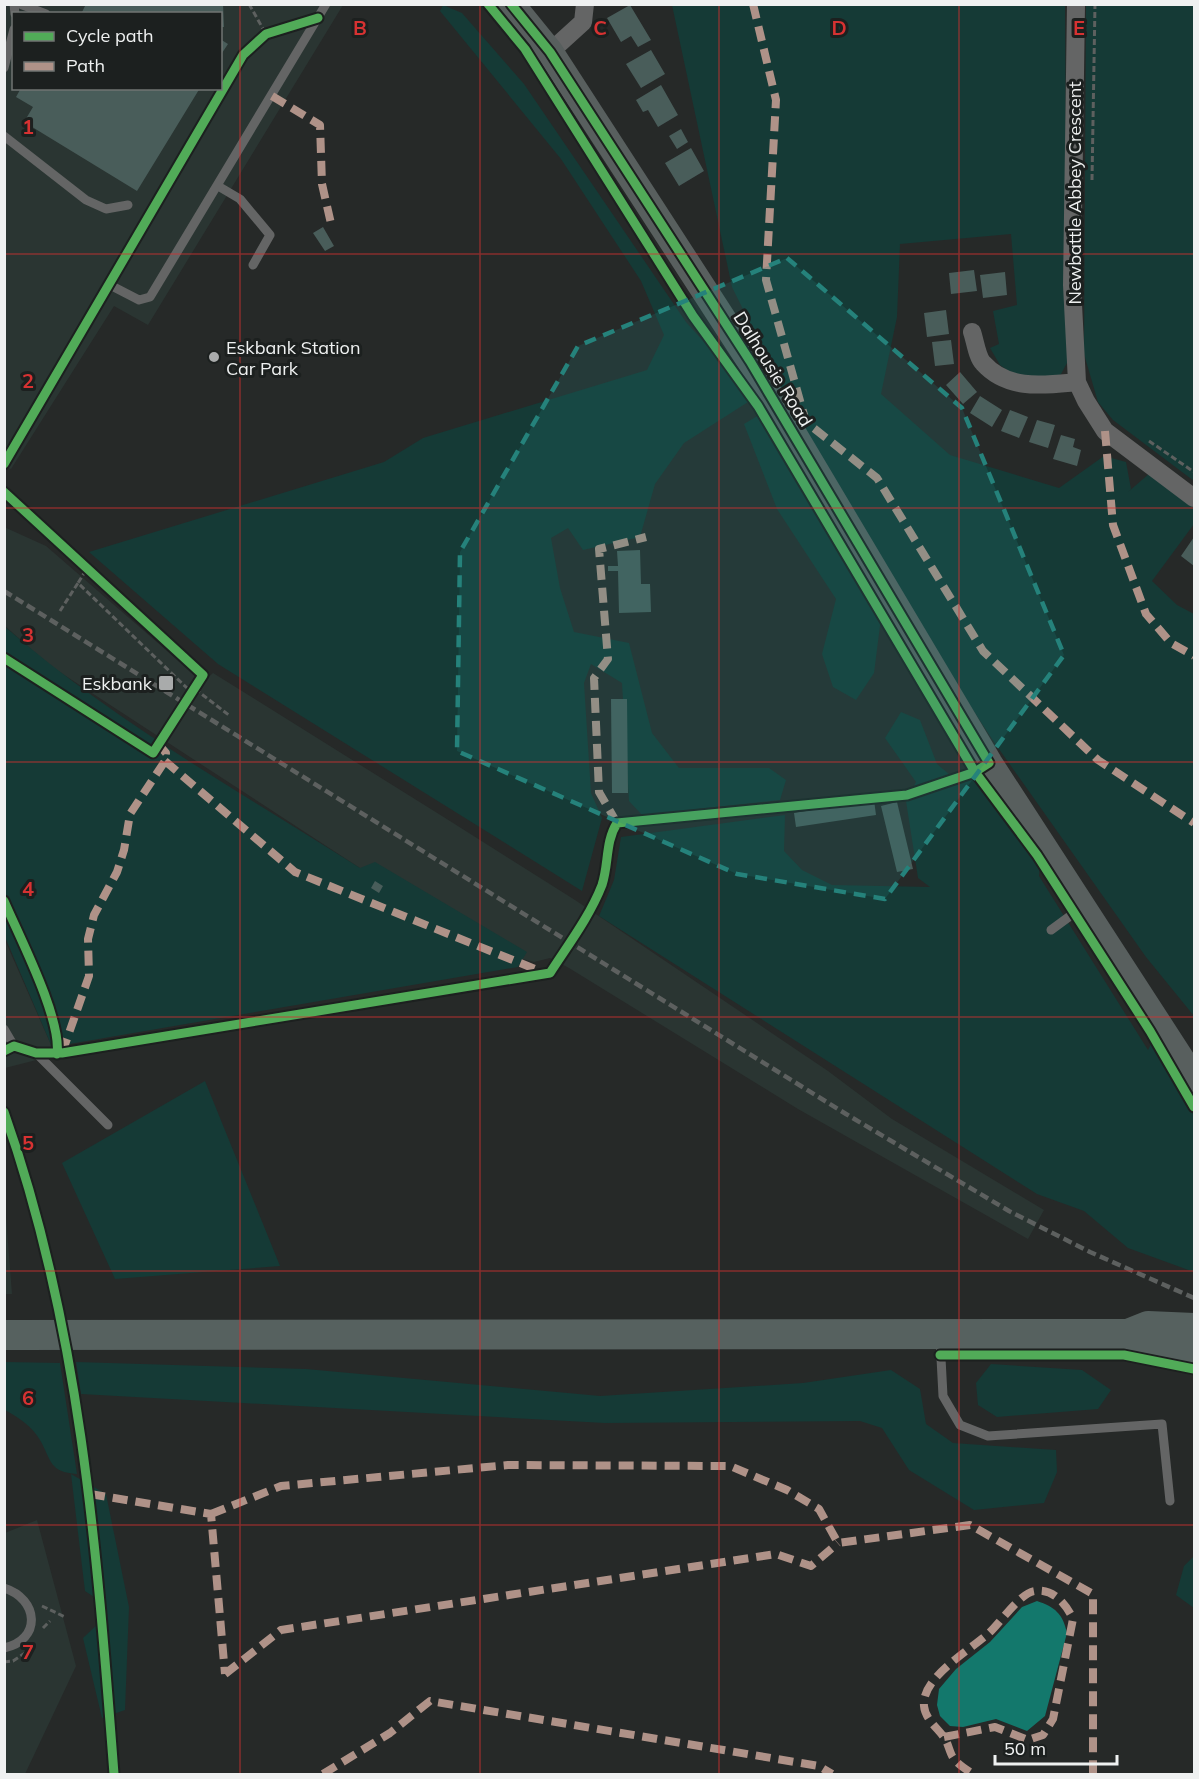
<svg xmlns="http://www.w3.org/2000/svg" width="1199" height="1779" font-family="Mulish,sans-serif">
	<rect width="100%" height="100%" fill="#262928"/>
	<!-- built -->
	<path fill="#2a3532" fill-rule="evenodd" d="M4,5h339l-195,320 -34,-19 -103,163 -7,-3zM14,14h206v74h-206z
		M4,527l42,19 157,136 10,-9 229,143 133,84 253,171 64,48 152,91 -16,29 -230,-130 -229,-141 -19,-10 -16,4 -15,-4 -159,-90 -311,-203 -44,-39z
		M4,938l48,109 -4,10 -43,11z
		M4,1191l8,103h-8z
		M37,1520l39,146 -51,108h-20v-241z"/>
	<!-- green -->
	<path fill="#153a36" d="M443,5l19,8 62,71 162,238 44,49 18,31 -64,41 -29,41 -15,53 -57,13 -15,-22 -17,10 9,50 14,44 55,11 23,90 27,35h90l17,12 -6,20 -138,15 -13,-14 -7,-118 -31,-19 -7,19 7,110 11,25 -20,73 -364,-227 -129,-112 295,-90 39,-24 224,-68 17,-35 -23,-54 -80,-122 -121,-148z
		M672,5h393l2,358 -6,11 -12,6 -32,-3 -17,-12 -10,-17 9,-4 -6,-33 24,-6 -6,-71 -111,10 -3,73 -16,77 69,61 109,33 45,-32 22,6 5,27 -3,3 22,-19 44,33v18l-42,57 25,24 17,9v402l-48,-59 -152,-215 -150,-228 -112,-227z
		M1086,5h108v476l-81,-61 -15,-18 -14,-48z
		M759,415l122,203 -7,55 -18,27 -23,-13 -11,-33 14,-55 -59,-90 -33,-85z
		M4,626c108,94 236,166 356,242l15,-6 152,90 -9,15 -466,80 -47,-110z
		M901,712l19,8 17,44 19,16 19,-1 65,84 -1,13 109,174 4,-8 42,68v162l-66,-24 -44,-37 -47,-17 -438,-278 15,-36 7,-43 164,-22 -1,36 18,19 30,15 98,2 -12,-9 -12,-77 10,-19 -31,-44z
		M205,1081l75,185 -165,13 -53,-116z
		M5,1362l55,1 17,111c-28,-2 -25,-13 -37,-34 -8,-14 -22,-23 -35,-30z
		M76,1362l230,7 294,27 203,-13 88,-13 29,19 6,35 27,19 103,7 1,22 -13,31 -70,7 -65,-40 -27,-42 -22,-7 -255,2 -524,-29z
		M991,1364l91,6 29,20 -13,19 -101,8 -19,-12 -2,-22z
		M71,1474l35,20 23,113 -4,103 -23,8 -19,-80 18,-17 -4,-22 -12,-8z
		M1194,1556v52l-18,-13 8,-29z"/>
	<!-- water -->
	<path fill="#13786c" d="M1037,1601c18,6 26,13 30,32l-22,83 -18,15 -31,-12 -33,8 -13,-1 -10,-10 -3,-11 2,-16 17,-20 34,-27 32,-35z"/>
	<!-- building -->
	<path fill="#495d5a" d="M86,4h137l1,23h-4v-13h-139z
		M630,5l21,35 -13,7 -7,-11 -10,6 -14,-24z
		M220,39l8,5 -8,12z
		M651,50l14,24 -24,14 -15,-24z
		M661,85l17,30 -20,12 -10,-17 -5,2 -7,-12z
		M21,88h179l-63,103 -113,-69 9,-15 -17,-10z
		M681,129l7,13 -11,7 -8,-13z
		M691,148l13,23 -25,15 -14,-23z
		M323,227l11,19 -9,5 -12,-18z
		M974,270l3,21 -26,3 -2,-21z
		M1005,272l2,23 -24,3 -3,-23z
		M946,310l3,24 -22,3 -3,-24z
		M951,340l3,24 -19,2 -3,-24z
		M960,372l17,20 -14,12 -17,-19z
		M980,396l22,14 -10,17 -22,-14z
		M1010,410l18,7 -9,21 -18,-7z
		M1037,420l18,5 -7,23 -19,-6z
		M1061,435l14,4 -2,8 8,3 -4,16 -24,-7z
		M1194,537v29l-13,-10z
		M640,550l1,34h9l1,28 -32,1 -1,-42h-10v-5h10l-1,-15z
		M611,699h16l1,94h-16z
		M874,800l2,15 -80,12 -2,-14z
		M897,802l16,67 -16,3 -16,-66z
		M375,881l8,5 -4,7 -8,-5z"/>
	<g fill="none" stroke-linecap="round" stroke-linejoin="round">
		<!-- path -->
		<path stroke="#5d605f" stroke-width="3" stroke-dasharray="6 3" stroke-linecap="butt" d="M249,4l17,30
			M1092,180l3,-176
			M1149,441l45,31
			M86,570l-8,13 109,105
			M60,611l18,-28
			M195,689l35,27
			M42,1606l23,11
			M43,1628l7,-7
			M4,1662l9,-1 15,-10"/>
		<!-- lane -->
		<path stroke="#646565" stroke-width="9" d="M14,4l1,10
			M20,4l26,10
			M4,68l10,-39
			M4,136l82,64 20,9 22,-4
			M218,186l22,13 30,36 -17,30
			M108,284l31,16 11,-3 176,-293
			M1051,930l30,-22
			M4,1029l10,17
			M4,1051l10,-5 22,7 21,1
			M36,1053l72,72
			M940,1339l3,57 17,29 28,11 174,-12 8,77
			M4,1588c35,11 38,52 0,60"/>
		<!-- street -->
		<path stroke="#646565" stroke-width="18" d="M1076,4l-4,281 5,97 9,19 19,30 89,67
			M550,52l33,-30 2,-18
			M972,332c3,8 5,25 11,31 25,28 62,22 94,19"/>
		<!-- secondary -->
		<path stroke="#585f5e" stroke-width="27" d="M511,4l39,48 200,309 239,402 205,316"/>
		<!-- primary -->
		<path stroke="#56615f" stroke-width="30" d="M1128,1334l24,11 42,9
			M4,1335l1124,-1 20,-8 46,2"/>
		<!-- rail -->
		<path stroke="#5d605f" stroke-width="4.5" stroke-dasharray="9 4.5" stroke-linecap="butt" d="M4,591l842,523 163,97 81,41 104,46"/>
		<!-- quiet -->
		<path stroke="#af9288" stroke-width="8" stroke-dasharray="15 8" stroke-linecap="butt" d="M753,4l23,96 -10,180 40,142 71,56 106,173 115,109 96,63
			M272,96l48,29 2,59 10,44
			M1105,431l8,94 33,89 25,29 23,13
			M165,761l130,111 240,97 5,6
			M617,823l-18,-31 -5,-114 14,-19 -9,-110 47,-12
			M62,1053l27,-77 -1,-37 6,-24 23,-43 7,-22 6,-36 35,-53 1,-8 -7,-8
			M90,1494l121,20 14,160
			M211,1514l70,-28 227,-21 222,1 57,24 32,19 19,34 132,-18 123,69v180
			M225,1674l56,-44 495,-76 35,12 27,-23
			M944,1737l51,-10 33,13 15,-5 10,-16 20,-100c-7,-15 -20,-31 -38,-28 -14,1 -35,32 -46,42 -19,17 -68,45 -65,73 1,12 12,21 19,30 6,7 6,18 12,24 5,6 12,10 18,14
			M323,1774l67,-41 40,-32 389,65 13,8"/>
		<defs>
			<path id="cycleway" d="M488,4l37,45 168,267 65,90 217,366 62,83 113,176 44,76
				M4,464l239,-409 23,-21 52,-16
				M4,492l199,183 -50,78 -149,-95
				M4,901c15,35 58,118 53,153
				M4,1051l10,-5 22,7h26l488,-80c18,-28 40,-57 52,-88 7,-21 3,-43 15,-62l290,-28 68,-23 14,-9 -239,-402 -200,-309 -39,-48
				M4,1112c76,213 93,439 110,662
				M940,1355h184l70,14"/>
		</defs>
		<!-- cycleway casing -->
		<use href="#cycleway" stroke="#1c201f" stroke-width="13"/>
		<!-- cycleway -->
		<use href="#cycleway" stroke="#51ab58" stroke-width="9"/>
	</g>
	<!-- marked area -->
	<path fill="#25827b" fill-opacity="0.2" stroke="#25827b" stroke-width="4.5" stroke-dasharray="12 8" stroke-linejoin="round" d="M787,258l175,150 102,247 -179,244 -148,-25 -280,-123 3,-199 118,-206z"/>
	<!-- grid -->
	<path fill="none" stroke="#d73232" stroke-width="1.5" stroke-opacity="0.55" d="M240,4v1770M480,4v1770M719,4v1770M959,4v1770M4,254h1190M4,508h1190M4,762h1190M4,1017h1190M4,1271h1190M4,1525h1190"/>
	<!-- markers -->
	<g fill="#a9abab" stroke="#1c201f" stroke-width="2">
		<circle cx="214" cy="357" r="6"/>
		<rect x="158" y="675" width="16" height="16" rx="3"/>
	</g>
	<g text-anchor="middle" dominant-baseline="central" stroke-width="6" stroke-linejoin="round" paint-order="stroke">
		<!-- street labels -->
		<g font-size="18" fill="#eff1f1" stroke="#1c201f">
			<text transform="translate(1074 193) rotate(-90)">Newbattle Abbey Crescent</text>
			<text transform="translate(773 369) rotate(58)">Dalhousie Road</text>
		</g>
		<!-- poi labels -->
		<g font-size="18" fill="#eff1f1" stroke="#1c201f" text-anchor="start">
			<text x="226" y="347">Eskbank Station<tspan x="226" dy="21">Car Park</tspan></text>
			<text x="152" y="683" text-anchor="end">Eskbank</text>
		</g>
	</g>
	<g font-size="20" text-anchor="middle" font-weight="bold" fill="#d73232" stroke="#1c201f" stroke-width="6" stroke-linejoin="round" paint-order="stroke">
		<text x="360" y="35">B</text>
		<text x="600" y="35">C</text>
		<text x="839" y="35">D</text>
		<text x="1079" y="35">E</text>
		<text x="28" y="134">1</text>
		<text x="28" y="388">2</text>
		<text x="28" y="642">3</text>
		<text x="28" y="896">4</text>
		<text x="28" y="1150">5</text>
		<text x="28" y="1405">6</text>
		<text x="28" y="1659">7</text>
	</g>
	<!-- border -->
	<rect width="1199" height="1779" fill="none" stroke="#eff1f1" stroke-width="12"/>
	<!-- legend -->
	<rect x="12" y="12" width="210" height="78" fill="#1c201f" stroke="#707473" stroke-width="1.5"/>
	<rect x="24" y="32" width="30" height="9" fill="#51ab58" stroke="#707473" stroke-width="1.5"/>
	<text x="66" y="42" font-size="18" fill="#eff1f1">Cycle path</text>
	<rect x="24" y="62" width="30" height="9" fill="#af9288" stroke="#707473" stroke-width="1.5"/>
	<text x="66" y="72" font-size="18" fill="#eff1f1">Path</text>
	<!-- scale -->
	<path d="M995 1755v9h122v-9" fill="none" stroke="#eff1f1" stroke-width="3"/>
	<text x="1004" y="1755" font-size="18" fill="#eff1f1" stroke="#1c201f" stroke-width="4.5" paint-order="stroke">50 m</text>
</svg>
